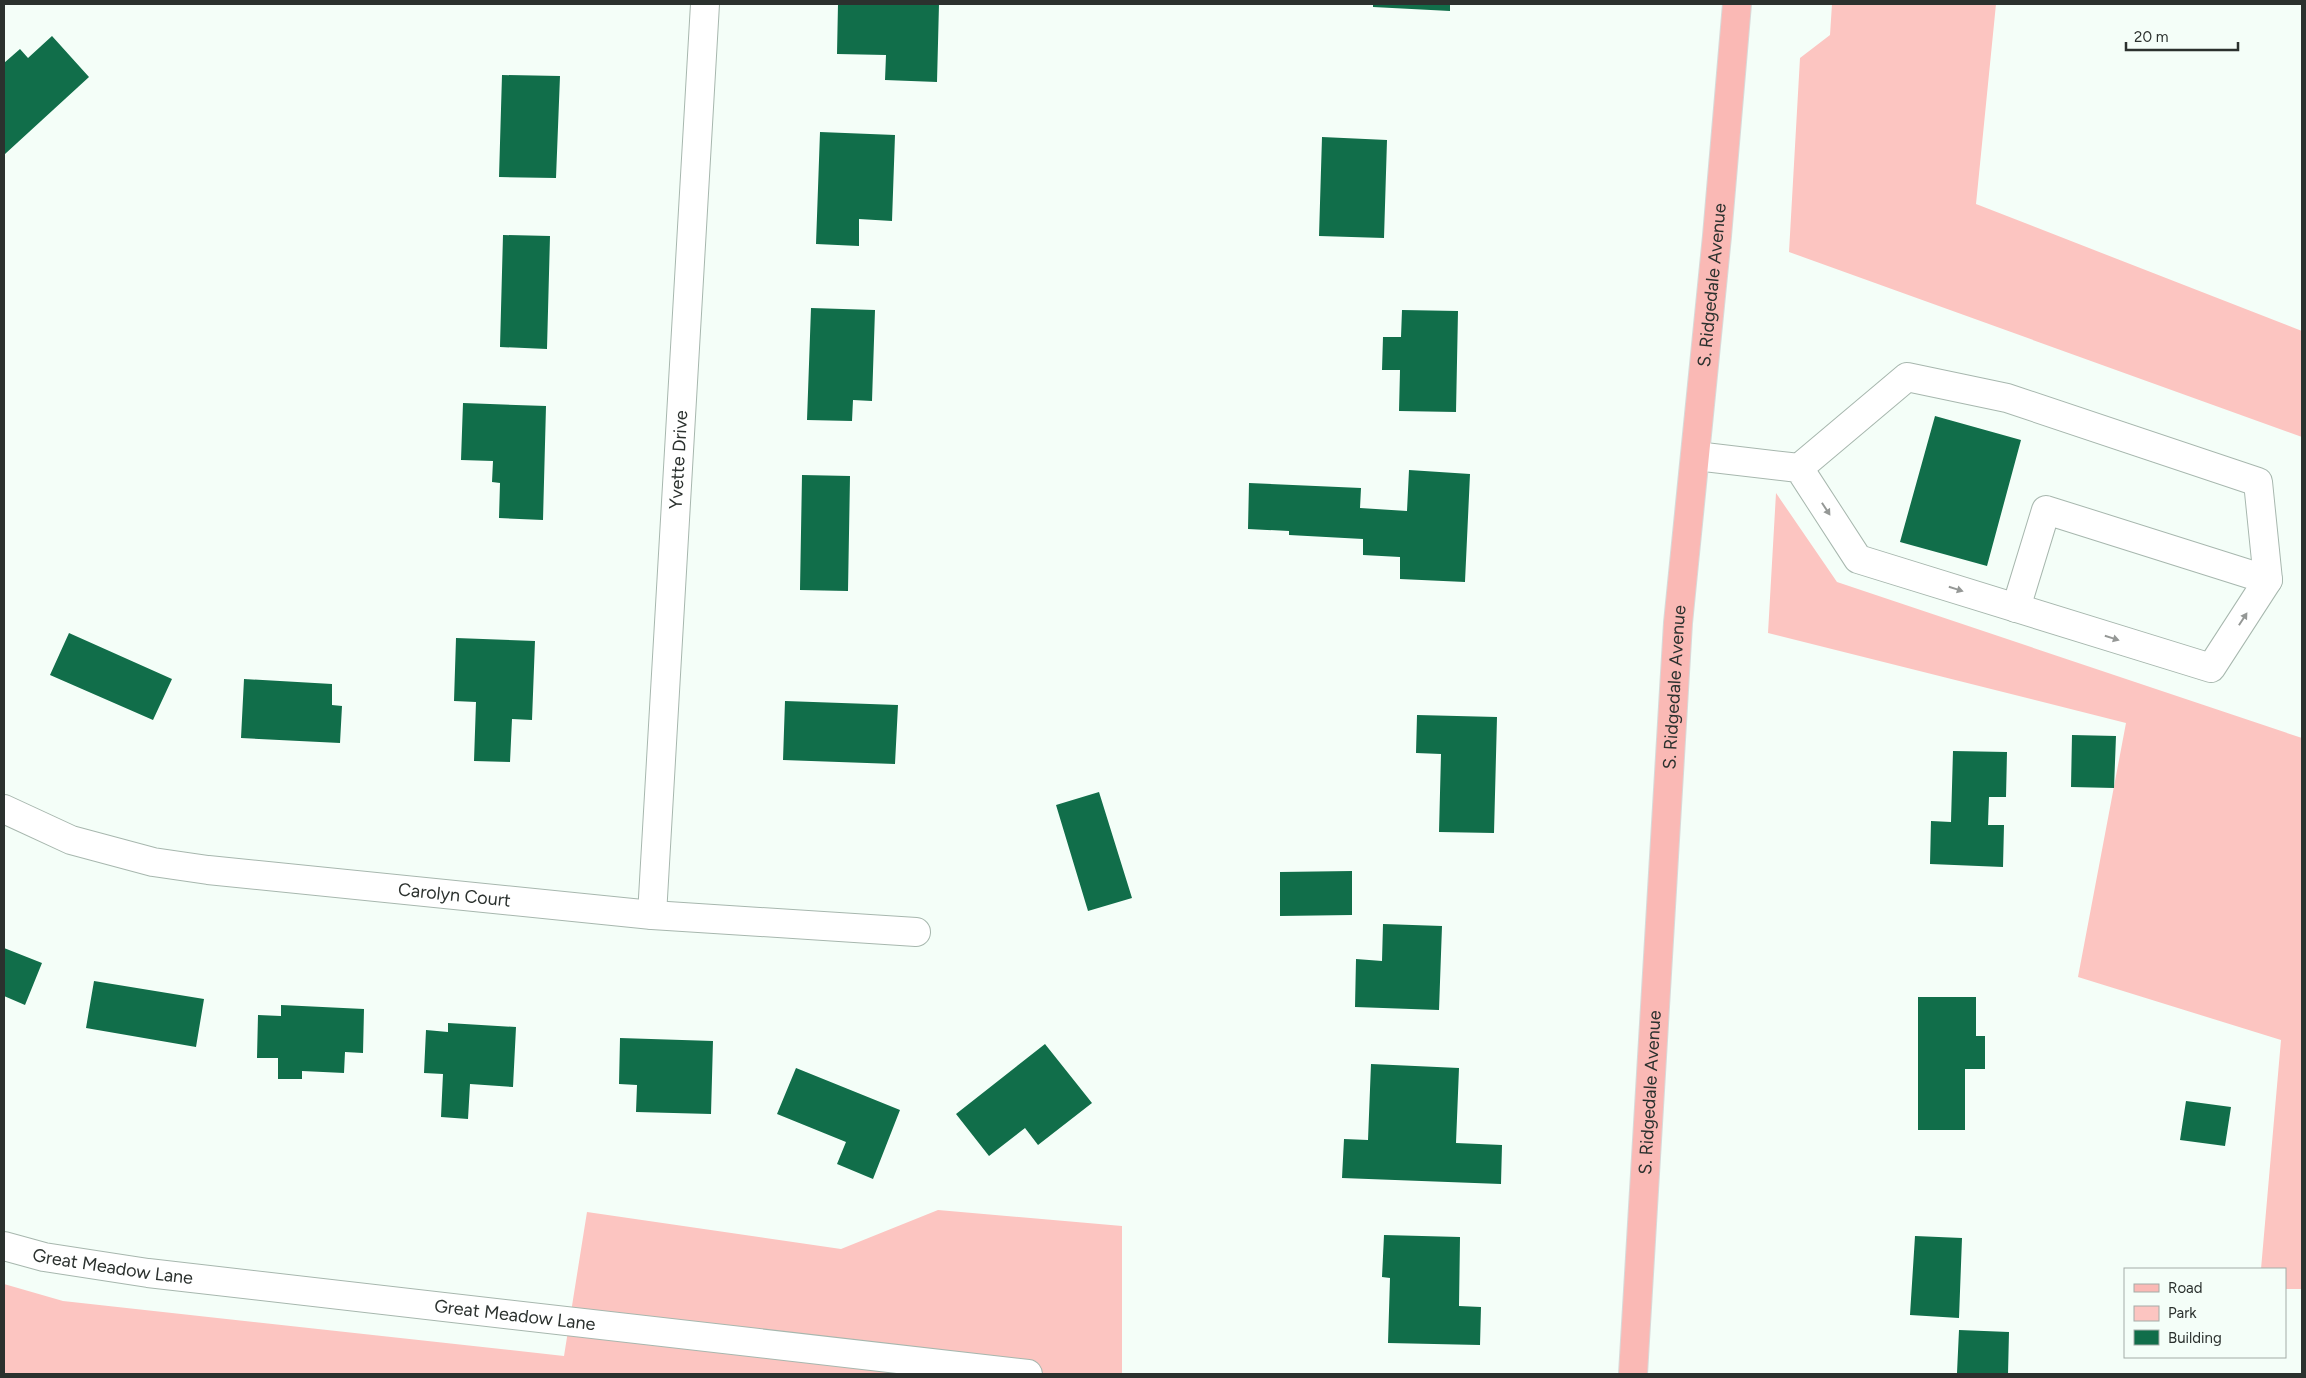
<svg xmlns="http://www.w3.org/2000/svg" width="2306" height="1378" font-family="Figtree,sans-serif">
	<rect width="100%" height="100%" fill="#f4fef8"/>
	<!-- green -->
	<path fill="#fcc5c1" d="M1832,4h164l-20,200 326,127v106l-513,-185 11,-194 30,-23z
		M1776,493l61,89 465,156v551h-17v-20h-24l20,-229 -203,-63 48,-254 -358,-90z
		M938,1210l184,16v148h-1118v-90l59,17 501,55 23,-144 254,37z"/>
	<!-- building -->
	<path fill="#116e4a" d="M838,4h101l-2,78 -52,-2 1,-25 -49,-1z
		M1373,4h77v7l-77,-4z
		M52,36l37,41 -84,77 -1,-91 16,-14 8,9z
		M502,75l58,1 -4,102 -57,-1z
		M820,132l75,3 -3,86 -33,-2v27l-43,-2z
		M1322,137l65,3 -3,98 -65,-2z
		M503,235l47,1 -3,113 -47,-2z
		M811,308l64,2 -3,91 -19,-1 -1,21 -45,-1z
		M1402,310l56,1 -2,101 -57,-1 1,-41h-18l1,-33h18z
		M463,403l83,3 -3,114 -44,-2 1,-35 -8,-1 1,-21 -32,-1z
		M1935,416l86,24 -34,126 -87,-24z
		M1409,470l61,4 -5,108 -65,-3v-22l-37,-2v-16l-74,-4v-4l-41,-2 1,-46 112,5 -1,20 47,3z
		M802,475l48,1 -2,115 -48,-1z
		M69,633l103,46 -19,41 -103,-45z
		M456,638l79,3 -3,79 -20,-1 -2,43 -36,-1 2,-59 -22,-1z
		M244,679l88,5v21l10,1 -2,37 -99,-5z
		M785,701l113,4 -3,59 -112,-4z
		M1417,715l80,2 -3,116 -55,-1 2,-78 -25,-1z
		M2072,735l44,1 -2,52 -43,-1z
		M1953,751l54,1 -1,45h-17l-1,28h16l-1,42 -73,-3 1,-43 20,1z
		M1099,792l33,106 -44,13 -32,-106z
		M1352,871v44l-72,1v-44z
		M1383,924l59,2 -3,84 -84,-3 1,-48 26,2z
		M4,948l38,15 -17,42 -21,-9z
		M94,981l110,18 -8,48 -110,-19z
		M1918,997h58v39h9v33h-20v61h-47z
		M281,1005l83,4 -1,44 -18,-1 -1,21 -42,-2v8h-24v-21h-21l1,-43 23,1z
		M448,1023l68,4 -3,60 -43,-3 -2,35 -27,-2 2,-43 -19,-1 2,-43 22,2z
		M620,1038l93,3 -2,73 -75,-2 1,-27 -18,-1z
		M1045,1044l47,59 -54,42 -13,-17 -36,28 -33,-42z
		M1371,1064l88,4 -3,75 46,2 -1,39 -159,-6 2,-39 24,1z
		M796,1068l104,42 -27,69 -36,-15 9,-22 -69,-28z
		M2186,1101l45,6 -6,39 -45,-6z
		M1384,1235l76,2 -1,69 22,1 -1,38 -92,-2 2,-65 -8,-1z
		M1915,1236l47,2 -3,80 -49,-3z
		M1959,1330l50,2 -1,42 -51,-1z"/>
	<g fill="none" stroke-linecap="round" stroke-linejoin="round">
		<defs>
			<g id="minor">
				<path d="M1696,456l103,12 108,-91 100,21 251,84 10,98 -57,88 -353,-109 -59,-91"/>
				<path d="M2016,608l30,-98 222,70"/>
				<path id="s1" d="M4,809l67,31 82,22 55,8 444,45 264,17"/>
				<path id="s2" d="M652,915l53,-911"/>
				<path id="s3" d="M4,1246l40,11 104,16 880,101"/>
			</g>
			<g id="major">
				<path id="s4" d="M1633,1374l45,-751 39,-387 20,-232"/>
			</g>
		</defs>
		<!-- minor casing -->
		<use href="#minor" stroke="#a7b7ae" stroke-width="30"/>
		<!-- major casing -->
		<use href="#major" stroke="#d9dad9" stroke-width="30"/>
		<!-- minor -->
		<use href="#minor" stroke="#fff" stroke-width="28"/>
		<!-- major -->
		<use href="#major" stroke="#fab9b5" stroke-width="28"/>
	</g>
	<!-- one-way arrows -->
	<defs><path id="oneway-solid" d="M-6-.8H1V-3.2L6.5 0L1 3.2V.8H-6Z" transform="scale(1.25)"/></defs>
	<g fill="#959896">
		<use href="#oneway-solid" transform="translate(1826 509) rotate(57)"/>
		<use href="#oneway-solid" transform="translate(1956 589) rotate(17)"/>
		<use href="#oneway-solid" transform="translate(2243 619) rotate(-57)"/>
		<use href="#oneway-solid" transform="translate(2112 638) rotate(17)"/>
	</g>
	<g text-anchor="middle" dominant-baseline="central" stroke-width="5" stroke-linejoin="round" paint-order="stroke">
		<!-- street labels -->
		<g font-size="18" fill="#2b312e" stroke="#f4fef8">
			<text stroke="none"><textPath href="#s4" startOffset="1092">S. Ridgedale Avenue</textPath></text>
			<text stroke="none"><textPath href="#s2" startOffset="456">Yvette Drive</textPath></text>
			<text stroke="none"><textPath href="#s4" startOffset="688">S. Ridgedale Avenue</textPath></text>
			<text stroke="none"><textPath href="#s1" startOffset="462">Carolyn Court</textPath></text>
			<text stroke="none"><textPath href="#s4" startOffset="282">S. Ridgedale Avenue</textPath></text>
			<text stroke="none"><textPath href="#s3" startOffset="111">Great Meadow Lane</textPath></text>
			<text stroke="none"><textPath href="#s3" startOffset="516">Great Meadow Lane</textPath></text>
		</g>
	</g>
	<!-- border -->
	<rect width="2306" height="1378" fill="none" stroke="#2b312e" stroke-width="10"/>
	<!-- legend -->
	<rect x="2124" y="1268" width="162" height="90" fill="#f4fef8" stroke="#a4aca7"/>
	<rect x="2134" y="1284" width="25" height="8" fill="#fab9b5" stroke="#a4aca7"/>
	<text x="2168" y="1293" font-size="15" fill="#2b312e">Road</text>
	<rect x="2134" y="1306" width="25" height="15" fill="#fcc5c1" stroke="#a4aca7"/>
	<text x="2168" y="1318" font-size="15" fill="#2b312e">Park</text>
	<rect x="2134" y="1330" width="25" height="15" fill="#116e4a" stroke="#a4aca7"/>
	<text x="2168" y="1343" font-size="15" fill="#2b312e">Building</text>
	<!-- scale -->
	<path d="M2126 42v8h112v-8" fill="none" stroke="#2b312e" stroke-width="2.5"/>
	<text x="2134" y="42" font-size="15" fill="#2b312e" stroke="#f4fef8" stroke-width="4" paint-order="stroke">20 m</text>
</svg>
